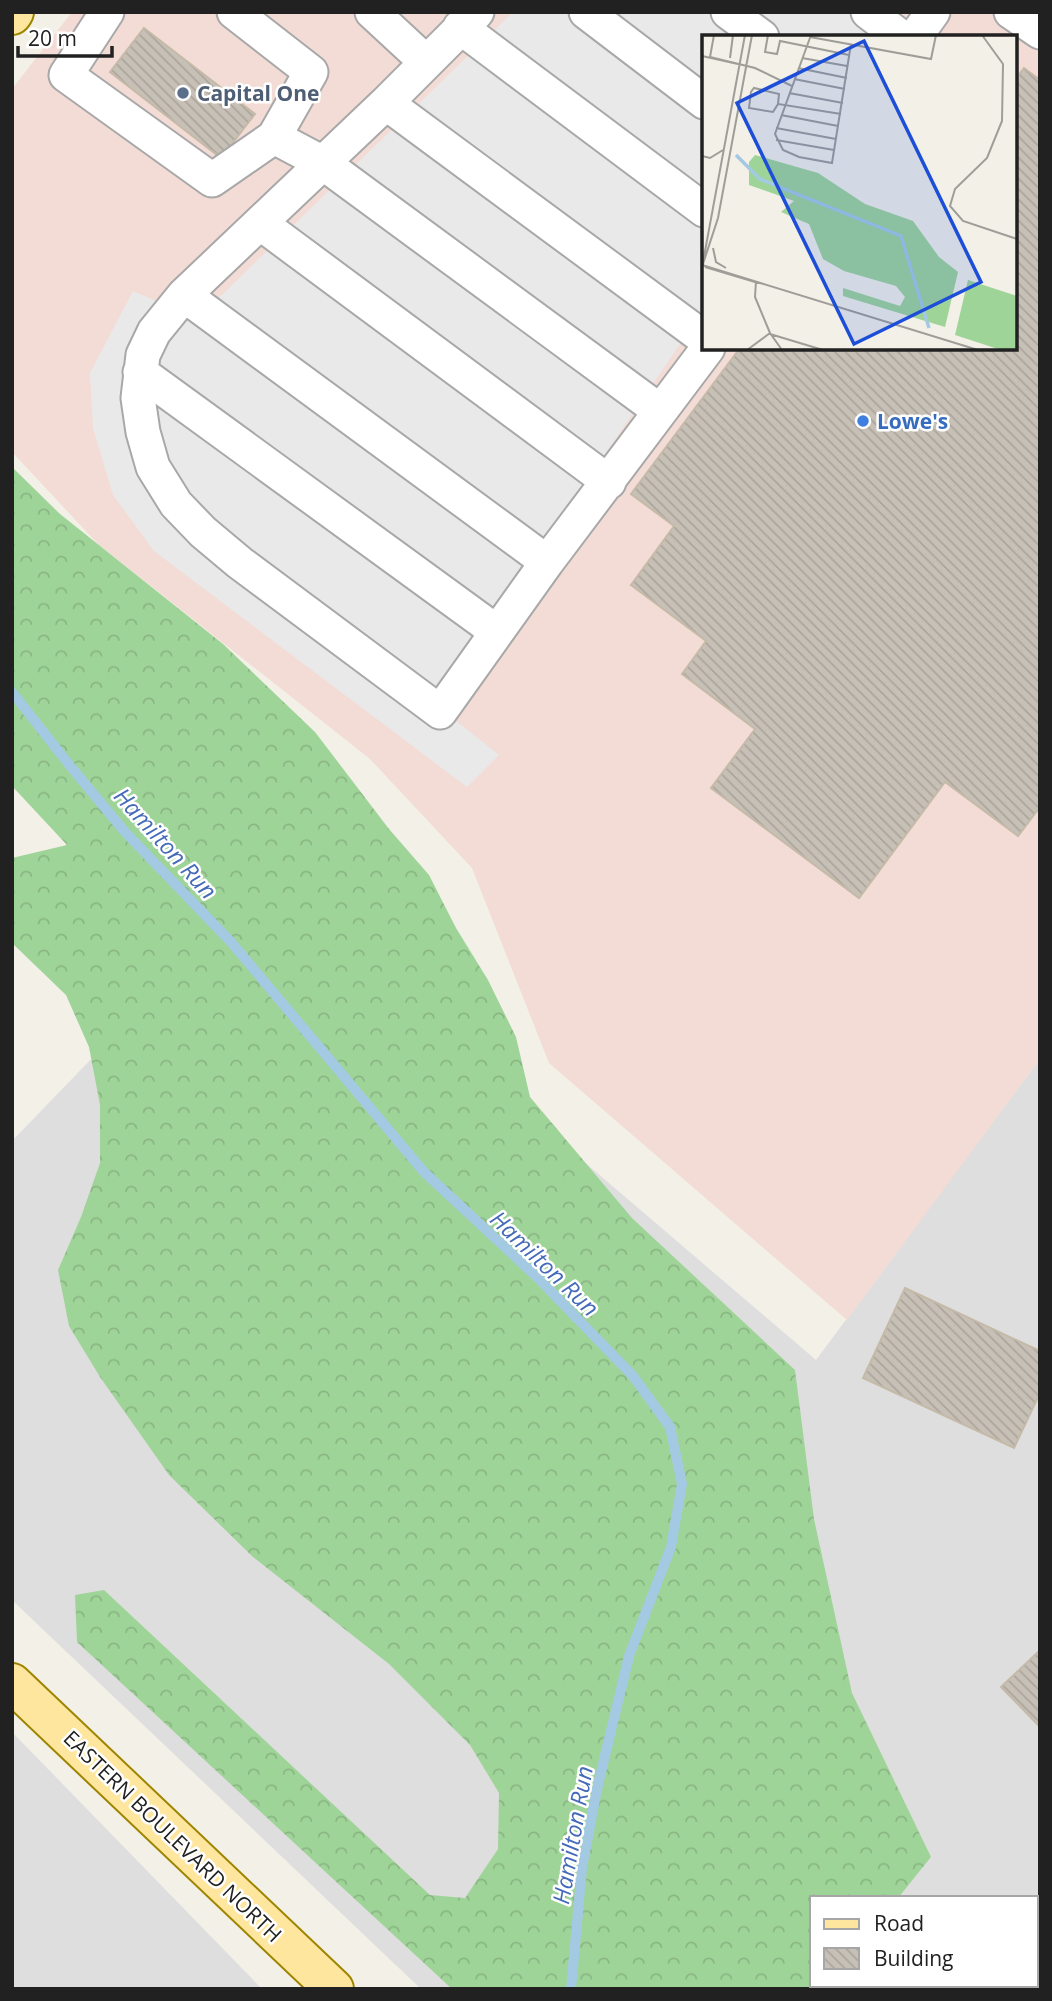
<svg xmlns="http://www.w3.org/2000/svg" width="1052" height="2001" font-family="'Open Sans',sans-serif">
	<defs>
		<pattern id="forest-crowns" width="20" height="18" patternUnits="userSpaceOnUse" patternTransform="scale(1.75)"><rect width="20" height="18" fill="#9fd498"/><path d="M2 6a3 3 0 1 1 6 0M12 15a3 3 0 1 1 6 0" fill="none" stroke="#89b683"/></pattern>
		<pattern id="building-back-hatch" width="6" height="6" patternUnits="userSpaceOnUse" patternTransform="scale(1.75)"><rect width="6" height="6" fill="#c7c0b6"/><path d="M-1 5l2 2M0 0l6 6M5-1l2 2" fill="none" stroke="#aba59c"/></pattern>
	</defs>
	<rect width="100%" height="100%" fill="#f2f0e7"/>
	<!-- residential -->
	<path fill="#dfdede" fill-rule="evenodd" d="M298,845l154,204 364,311 224,-301v930h-619l-409,-389v-459zM812,1898h224v87h-224z
		M12,1732l250,257h-250z"/>
	<!-- commercial -->
	<path fill="#f3dcd5" fill-rule="evenodd" d="M72,12h968v1047l-193,261 -298,-257 -77,-195 -102,-109 -272,-215 -86,-92v-363zM704,37h311v311h-311z"/>
	<!-- forest -->
	<path fill="url(#forest-crowns)" d="M12,467l48,47 163,130 92,88 74,97 40,46 27,53 32,52 28,57 14,60 102,121 163,152 19,149 38,174 79,164 -33,41h-86v87h15l-3,4h-372l-375,-347 -2,-47 29,-5 326,305 35,3 33,-49 1,-56 -29,-48 -81,-81 -136,-107 -84,-82 -69,-98 -31,-51 -11,-56 23,-53 19,-54v-58l-11,-58 -23,-52 -54,-52v-85l55,-13 -55,-59z
		M936,1985h78l3,4h-84z"/>
	<!-- parking -->
	<path fill="#e9e9e9" d="M513,12h393l-17,25h-185v272l-269,395 64,51 -32,32 -313,-236 -41,-56 -20,-67 -3,-55 43,-82 64,28z"/>
	<g fill="none" stroke-linecap="round" stroke-linejoin="round">
		<!-- stream -->
		<path stroke="#a4c9e2" stroke-width="10" d="M12,692l59,75 54,65 106,110 193,230 115,107 94,97 37,51 12,57 -11,63 -42,109 -32,133 -15,79 -11,121"/>
	</g>
	<!-- building -->
	<path fill="url(#building-back-hatch)" stroke="#c5baa8" stroke-width="2" d="M144,28l111,86 -34,44 -111,-86z
		M1024,68l16,12v727l-22,29 -73,-54 -86,116 -148,-110 44,-59 -73,-55 24,-33 -75,-56 43,-59 -43,-32 109,-146h275v-268z
		M905,1288l135,63v42l-26,55 -151,-70z
		M1040,1650v77l-39,-40z"/>
	<g fill="none" stroke-linecap="round" stroke-linejoin="round">
		<defs>
			<path id="minor" d="M107,12l-41,63 146,105 62,-43 37,-65 -77,-60
				M372,12l54,50
				M477,12l-91,91 -202,192 -30,37 -11,23 -5,43 5,34 10,35 23,37 27,28 37,31 200,149 107,-150 161,-214
				M586,12l118,90
				M728,12l34,25
				M868,12l33,25
				M1011,12l29,20
				M460,27l244,183
				M915,37l18,-25
				M386,103l318,235
				M274,137l49,26 337,248
				M260,223l349,259
				M184,295l363,267
				M140,372l357,260"/>
			<path id="major" d="M12,15l2,-3
				M12,1683l322,306"/>
		</defs>
		<!-- minor casing -->
		<use href="#minor" stroke="#a8a8a8" stroke-width="37"/>
		<!-- major casing -->
		<use href="#major" stroke="#9e8500" stroke-width="42"/>
		<!-- minor -->
		<use href="#minor" stroke="#fff" stroke-width="33"/>
		<!-- major -->
		<use href="#major" stroke="#ffe69f" stroke-width="38"/>
	</g>
	<!-- markers -->
	<circle fill="#5c6f8a" stroke="#fff" stroke-width="2.5" cx="183" cy="93" r="7"/>
	<circle fill="#3f7fe0" stroke="#fff" stroke-width="2.5" cx="863" cy="421" r="7"/>
	<g text-anchor="middle" dominant-baseline="central" stroke-width="5" stroke-linejoin="round" paint-order="stroke">
		<!-- service labels -->
		<g font-size="21" font-weight="bold" fill="#4e5e75" stroke="#fff" text-anchor="start">
			<text x="197" y="93">Capital One</text>
		</g>
		<!-- shop labels -->
		<g font-size="21" font-weight="bold" fill="#366cbe" stroke="#fff" text-anchor="start">
			<text x="877" y="421">Lowe's</text>
		</g>
		<!-- street labels -->
		<g font-size="21" fill="#212121" stroke="#fff">
			<text transform="translate(173 1836) rotate(44)">EASTERN BOULEVARD NORTH</text>
		</g>
		<!-- water labels -->
		<g font-size="23" font-style="italic" fill="#446ab9" stroke="#fff">
			<text transform="translate(166 843) rotate(48)">Hamilton Run</text>
			<text transform="translate(545 1263) rotate(44)">Hamilton Run</text>
			<text transform="translate(572 1835) rotate(-80)">Hamilton Run</text>
		</g>
	</g>
	<!-- overview -->
	<g transform="translate(702 35)">
		<rect width="315" height="315" fill="#f2f0e7"/>
		<path d="M53,120l63,18 47,31 48,17 26,36 19,15 -13,55 -102,-31v-8l57,18 5,-9 -9,-11 -52,-15 -21,-12 -14,-35 -28,-12 13,-11 -45,-16v-23zM266,245l49,16v54h-16l-46,-15z" fill="#9fd498"/>
		<path fill="none" stroke="#a4c9e2" stroke-width="3.5" d="M34,120l24,24 141,57 28,92"/>
		<path fill="none" stroke="#9e9d98" stroke-width="2" d="M66,0l-3,17 12,2 3,-13 69,14M109,0l-36,99 8,16 16,7 33,6 19,-119M280,0l21,29 -1,57 -15,37 -32,31 -5,17 13,15 54,18M108,2l121,22 5,-24M0,21l36,8M8,22l45,11 37,18M8,22l4,-22M28,23l3,-23M100,23l45,8M96,33l49,10M92,44l51,10M87,58l54,10M76,69l-5,8 -24,-4 2,-16 3,-4 25,6 -1,10 63,10M79,80l57,11M74,93l60,11M74,105l58,10M0,121l8,2 13,-8M11,213l3,14 10,6M1,227l42,-227M0,230l276,85M0,232l16,-49 34,-183M3,232l50,15M54,246l-1,16 15,36 12,17M68,299l53,16M45,315l23,-17"/>
		<path fill="#1d4ed8" fill-opacity="0.15" stroke="#1d4ed8" stroke-width="3.5" d="M162,6l117,241 -127,62 -117,-241z"/>
		<rect width="315" height="315" fill="none" stroke="#212121" stroke-width="3.5"/>
	</g>
	<!-- border -->
	<rect width="1052" height="2001" fill="none" stroke="#212121" stroke-width="28"/>
	<!-- legend -->
	<rect x="810" y="1896" width="228" height="91" fill="#ffffff" stroke="#a6a6a6" stroke-width="2"/>
	<rect x="824" y="1919" width="35" height="10" fill="#ffe69f" stroke="#a6a6a6" stroke-width="2"/>
	<text x="874" y="1931" font-size="21" fill="#212121">Road</text>
	<rect x="824" y="1948" width="35" height="21" fill="url(#building-back-hatch)" stroke="#a6a6a6" stroke-width="2"/>
	<text x="874" y="1966" font-size="21" fill="#212121">Building</text>
	<!-- scale -->
	<path d="M18 46v10h94v-10" fill="none" stroke="#212121" stroke-width="3.5"/>
	<text x="28" y="46" font-size="21" fill="#212121" stroke="#ffffff" stroke-width="5" paint-order="stroke">20 m</text>
</svg>
